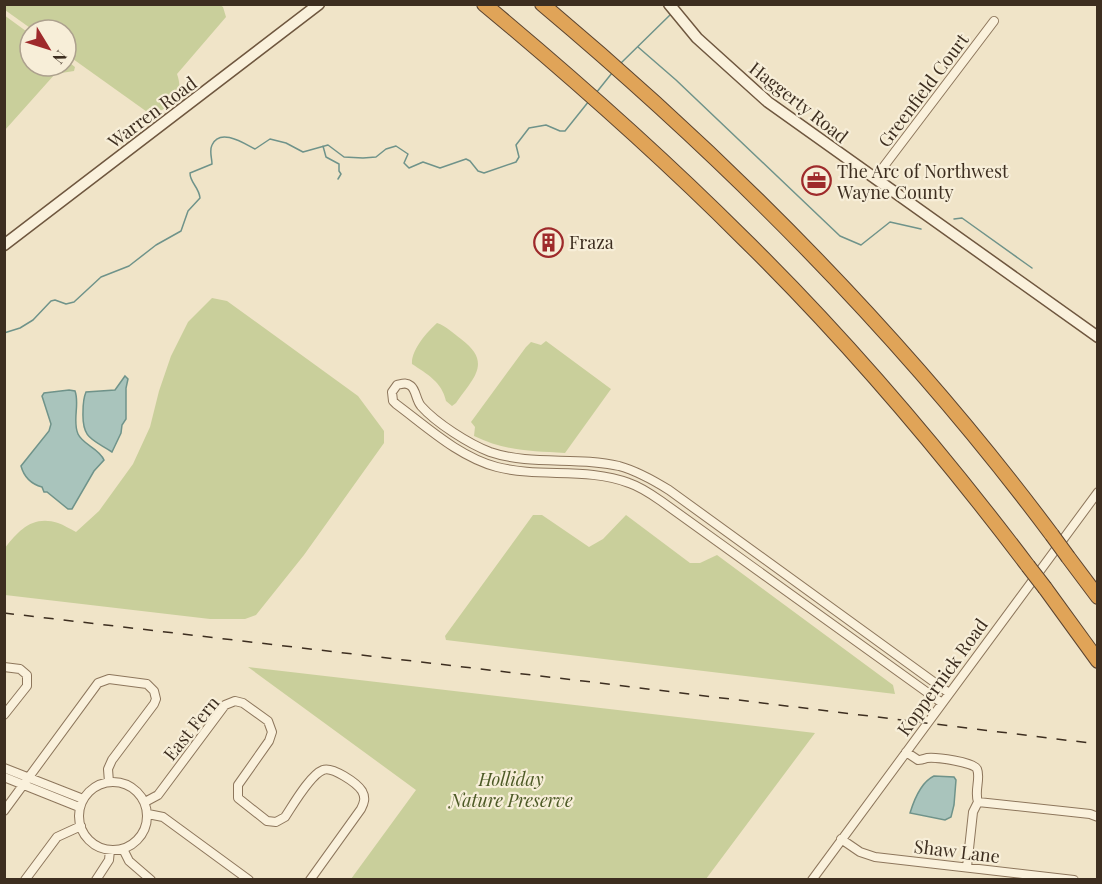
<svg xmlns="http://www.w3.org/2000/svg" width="1102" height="884" font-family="'Playfair Display',serif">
	<rect width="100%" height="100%" fill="#f0e4c8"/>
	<!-- green -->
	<path fill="#c9cf9b" d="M5,4l215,1 3,2 3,10 -49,57c8,22 -5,35 -27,40l-84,-60v-24h-33l-28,-20z
		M4,15l26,19v32h36v-6l9,7 -1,4 -19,3 -50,56z
		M212,298l15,3 131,95 26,35v12l-80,112 -48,60 -11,4h-35l-205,-24v-47c14,-18 28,-33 53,-25 6,2 12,6 18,9l23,-21 34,-47 17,-37 9,-36 12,-35 17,-34z
		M437,323c9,3 17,11 24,16 32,24 12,39 -5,64l-4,3 -6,-5c-4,-19 -19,-27 -34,-37 -1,-14 15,-32 25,-41z
		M546,341l65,48 -46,64c-34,-2 -60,-2 -91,-17l1,-9 -4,-5 55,-75 5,-5 10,3z
		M533,515h9l47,32 14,-8 23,-24 64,48h10l17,-8 176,130 2,9 -449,-54 -1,-4z
		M248,667l567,66 -109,146h-355l65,-89z"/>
	<!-- water -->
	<path fill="#a9c4bc" stroke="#6f938a" stroke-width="1.5" d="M125,376l3,3 -2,9v31l-4,6 -1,8 -9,19c-20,-13 -30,-13 -29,-40 0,-7 0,-13 3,-20l29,-2z
		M69,390l6,1c5,13 -3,30 3,43 5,11 21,14 26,26l-10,11 -22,38h-4l-21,-17h-3l-2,-5c-11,-3 -18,-10 -21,-21l28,-35 2,-7 -9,-28 2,-3z
		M934,776l20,1 2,3 -2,25 -3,12 -6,3 -35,-7c4,-13 11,-31 24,-37z"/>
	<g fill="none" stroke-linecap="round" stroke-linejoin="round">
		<!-- stream -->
		<path stroke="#6f938a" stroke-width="1.5" d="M638,47l38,33 164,156 21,9 29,-23 31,7
			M621,63l50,-49
			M596,93l16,-20
			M323,146l3,11 13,7v7l2,3 -3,5
			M954,219l8,-1 70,50
			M4,333l16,-5 13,-8 18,-19 4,-1 11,4 8,-2 27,-25 28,-11 27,-21 25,-14 7,-20 12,-13c-1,-11 -10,-15 -10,-25l22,-9c0,-6 -3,-13 0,-19 8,-18 33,-1 43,4l15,-10 16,4 17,9 25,-7 16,12 19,1 13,-1 10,-8 10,-3 12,8 -4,9 5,5 14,-6 17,6 26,-9 4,2 8,10 6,2 32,-11 3,-5 -3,-12 13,-17 17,-3 14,6h5l24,-30"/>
		<defs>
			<path id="street" d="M875,178l119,-157
				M4,667l16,2 7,6v11l-23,29
				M942,703l-281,-202c-10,-7 -20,-14 -32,-18 -42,-16 -89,-5 -132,-16 -38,-10 -70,-40 -101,-63l-3,-3 -1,-9 5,-7c5,-1 9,-3 14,1 5,4 5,14 10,20 15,17 48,38 69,46 41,14 87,4 129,14 18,5 34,14 50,24l280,203
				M906,752l12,8c3,0 6,-1 9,-2 9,-1 47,4 50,11 4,9 -3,22 1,33
				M4,768l79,31
				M4,777l75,30
				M79 816a34 34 0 1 1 68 0a34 34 0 1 1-68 0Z
				M145,802l13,-7 67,-90 10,-4 8,2 25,18 4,11 -3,9 -31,44v13l29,23 9,1 9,-5c8,-12 25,-42 38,-47 9,-4 34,13 39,21 4,7 2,12 -1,18l-51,71
				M4,811l94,-128 11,-4 38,5 7,7 2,8 -2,5 -42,56 -4,9 1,13
				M148,814l15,3 86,63
				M841,839l19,13 15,5 199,23
				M123,849l6,12 22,19
				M967,867l6,-55 5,-10 112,12 8,3
				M25,880l32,-43 24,-11
				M96,880l13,-20 1,-10
				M812,880l286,-388"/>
			<path id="secondary" d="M669,4l28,34 71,64 330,235
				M4,245l315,-241"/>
			<path id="highway" d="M484,4c90,75 177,152 259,234 103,101 198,213 285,328
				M542,4c188,158 363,334 510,531
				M1068,557l30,40
				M1045,588l53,73"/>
		</defs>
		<!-- street casing -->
		<use href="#street" stroke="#8d765c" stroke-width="10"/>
		<!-- secondary casing -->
		<use href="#secondary" stroke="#6f573f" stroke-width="13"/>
		<!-- highway casing -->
		<use href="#highway" stroke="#5b4430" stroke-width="16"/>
		<!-- street -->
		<use href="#street" stroke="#faf1dc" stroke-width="8"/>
		<!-- secondary -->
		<use href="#secondary" stroke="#faf1dc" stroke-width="10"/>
		<!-- highway -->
		<use href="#highway" stroke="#e0a458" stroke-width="14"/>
		<!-- rail -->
		<path stroke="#3d2e20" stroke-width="1.5" stroke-dasharray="10 10" stroke-linecap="butt" d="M4,613l579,68 515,63"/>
		<defs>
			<path id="highway-bridge" d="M1052,535l16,22
				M1028,566l17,22"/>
		</defs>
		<!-- highway-bridge casing -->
		<use href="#highway-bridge" stroke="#5b4430" stroke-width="16" stroke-linecap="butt"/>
		<!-- highway-bridge -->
		<use href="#highway-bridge" stroke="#e0a458" stroke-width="14"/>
	</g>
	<!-- icons -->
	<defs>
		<symbol id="office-ring" viewBox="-11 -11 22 22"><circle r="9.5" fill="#f7eed8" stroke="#9e2a2b" stroke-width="1.5"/><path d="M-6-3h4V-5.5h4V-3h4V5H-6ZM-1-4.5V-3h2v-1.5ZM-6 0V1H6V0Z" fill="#9e2a2b"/></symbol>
		<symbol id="building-ring" viewBox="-11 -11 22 22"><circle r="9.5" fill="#f7eed8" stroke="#9e2a2b" stroke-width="1.5"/><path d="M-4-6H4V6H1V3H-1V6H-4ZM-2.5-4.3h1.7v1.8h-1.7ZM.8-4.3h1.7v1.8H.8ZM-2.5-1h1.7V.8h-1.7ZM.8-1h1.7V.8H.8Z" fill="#9e2a2b"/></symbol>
	</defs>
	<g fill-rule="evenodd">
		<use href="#office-ring" x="800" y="164" width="33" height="33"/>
		<use href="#building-ring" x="532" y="226" width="33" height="33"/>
	</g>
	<g text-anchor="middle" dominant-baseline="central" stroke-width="4.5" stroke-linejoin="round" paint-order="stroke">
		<!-- street labels -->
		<g font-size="18" fill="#3d2e20" stroke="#f7eed8">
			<text transform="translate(923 90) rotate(-53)">Greenfield Court</text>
			<text transform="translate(799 102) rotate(38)">Haggerty Road</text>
			<text transform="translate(152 112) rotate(-37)">Warren Road</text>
			<text transform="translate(942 677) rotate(-54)">Koppernick Road</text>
			<text transform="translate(191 728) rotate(-51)">East Fern</text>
			<text transform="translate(957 851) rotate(7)">Shaw Lane</text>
		</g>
		<!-- poi labels -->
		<g font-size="18" fill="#3d2e20" stroke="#f7eed8" text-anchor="start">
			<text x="837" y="171">The Arc of Northwest<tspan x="837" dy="21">Wayne County</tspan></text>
			<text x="569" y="242">Fraza</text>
		</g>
		<!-- park labels -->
		<g font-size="18" font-style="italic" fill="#4d5a26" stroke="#f7eed8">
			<text x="511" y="779">Holliday<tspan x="511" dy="21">Nature Preserve</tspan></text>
		</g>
	</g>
	<!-- border -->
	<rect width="1102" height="884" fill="none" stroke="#3d2e20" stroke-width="12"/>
	<!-- north arrow -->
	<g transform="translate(48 48) rotate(128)"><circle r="28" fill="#f7eed8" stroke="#ada18e" stroke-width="1.5"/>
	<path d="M0-4.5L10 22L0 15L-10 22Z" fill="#9e2a2b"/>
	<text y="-9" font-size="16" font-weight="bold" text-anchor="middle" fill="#3d2e20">N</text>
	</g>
</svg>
